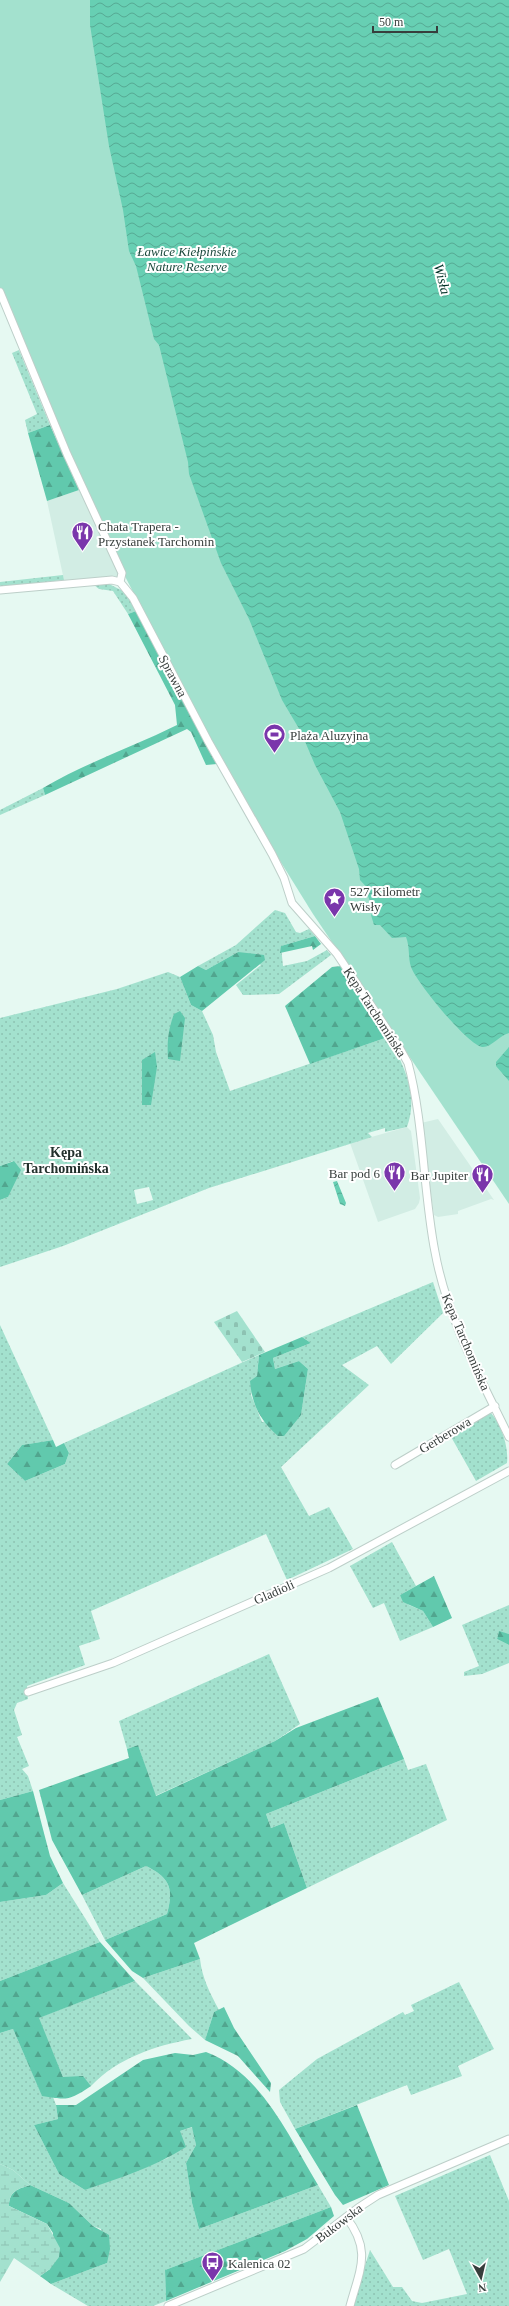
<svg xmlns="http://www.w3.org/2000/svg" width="509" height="2306" font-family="Georgia,serif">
	<defs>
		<pattern id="grass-dots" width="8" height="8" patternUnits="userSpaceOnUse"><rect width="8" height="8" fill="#a3e1ce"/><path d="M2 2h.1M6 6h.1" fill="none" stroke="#8dc2b2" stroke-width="1.8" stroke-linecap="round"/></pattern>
		<pattern id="forest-firs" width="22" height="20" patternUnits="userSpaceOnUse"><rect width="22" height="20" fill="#61c9ad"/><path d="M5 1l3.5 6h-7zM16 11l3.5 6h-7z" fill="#51a58e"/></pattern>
		<pattern id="wetland-marsh" width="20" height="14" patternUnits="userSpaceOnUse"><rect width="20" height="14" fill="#a3e1ce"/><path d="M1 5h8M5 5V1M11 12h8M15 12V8" fill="none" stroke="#8dc2b2"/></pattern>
		<pattern id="cemetery-stones" width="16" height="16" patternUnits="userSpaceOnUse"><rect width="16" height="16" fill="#a3e1ce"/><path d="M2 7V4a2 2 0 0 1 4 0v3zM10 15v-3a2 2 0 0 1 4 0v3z" fill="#8dc2b2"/></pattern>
		<pattern id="water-waves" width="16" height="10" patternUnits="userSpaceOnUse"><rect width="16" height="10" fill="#67cfb3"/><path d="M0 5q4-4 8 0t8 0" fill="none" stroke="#56a993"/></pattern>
	</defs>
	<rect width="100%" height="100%" fill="#e6f9f2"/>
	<!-- built -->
	<path fill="#d2ede4" d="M79,490l40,83 -1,6 -6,-2 -48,3 -17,-79z
		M438,1119l56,81 -3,-1 -33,12v3l-20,3 -4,-2 -13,-92z
		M407,1127l4,4 9,67 -1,5 -4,6 -37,13 -28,-79z"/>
	<!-- grass -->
	<path fill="url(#grass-dots)" fill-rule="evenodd" d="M19,350l31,75 -22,8 -3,-13 12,-6 -25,-61z
		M63,575l1,5 -64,7v-5z
		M109,584l16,8 11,19 -8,3 -15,-23 -14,-2 -5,-4z
		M43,788l2,7 -45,20v-5z
		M275,910l10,3 11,19 4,1 9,-4 6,7 -34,10 2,20 24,-5 20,-11 4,5 -52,39 -36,1 -7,-10 25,-20 -23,-13 -32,18 -8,-4 38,-21z
		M168,972l12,5 11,28 11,6 11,24 3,17 14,39 158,-54c16,28 31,58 19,90l-22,5v-4l-17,5 4,4 -163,51 -146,58 -63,21v-67l8,-3 5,-36 -13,5v-148l117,-29zM142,1060l9,44v1h-9zM149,1187l4,13 -16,4 -3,-14z
		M433,1282l10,31 -52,51 -14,-18 -35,19 27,20 -88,82 28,49 20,-9 24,42 -66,31 -21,-46 -175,77 9,28 -21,7 6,19 -58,21 1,13 -11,4 -3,7 8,25 -5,2 12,29 -7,3 6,7 5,15 -33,9v-475l53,115 -31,5 -15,19 18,17 40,-17 4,-11 -5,-10 195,-88 -2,21 -6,19 11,27 39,-7 7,-46 -9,-8 -24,8 -2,-11 38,-15 -9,-6z
		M490,1412c11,11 19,35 17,51l-31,18 -26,-46z
		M392,1542l24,44 -16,9 9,10 14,6 10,16 -33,14 -16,-38 -11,5 -23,-42z
		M509,1605v29l-10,-2 -2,7 12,6v18l-27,11 -18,2v-4l15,-6 -17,-41z
		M269,1654l31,70 -25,17 -120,55 -17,-51 -11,4 -8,-28z
		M404,1759l4,11 18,-6 21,56 -140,68 -23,-65 -13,5 -5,-14z
		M146,1866c24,12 28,22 21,48l-62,26 -23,-45z
		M63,1883l37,59 -100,39v-79l46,-7z
		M200,1959c2,19 10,34 19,51l-5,2 -9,28 -16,-14 -46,-48z
		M135,1981l57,58c-38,7 -74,19 -101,47l-8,-9h-20l-25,-59z
		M459,1982l35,67 -36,17 4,10 -51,19 -4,-10 -112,44 -15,-27 -1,-12 38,-31 86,-47 2,3 9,-4 -3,-6z
		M13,2029l29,66 11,2 3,8 2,14 -24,6 25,49 26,16 83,-32 12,-27 13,-4 3,18 -10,18 6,40 7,26 119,-44 13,22 -166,63 1,31 -13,5h-65l-37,-22 56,-21 -6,-34 -8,-3 -24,-23 -39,-18 -17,-15 -13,-6v-131z
		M490,2155l19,46v105h-157l18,-56 23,37h9l10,14 10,2 45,-9 -18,-45 -26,11 -28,-64z"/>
	<!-- forest -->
	<path fill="url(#forest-firs)" d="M50,425l29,65 -32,11 -19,-68z
		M136,611l81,153 -11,1 -15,-33 -4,-3 -142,66 -2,-7c42,-25 90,-41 134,-63l-2,-20 -47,-91z
		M315,936l6,8 -8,6 -1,-4 -32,7 1,-7z
		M238,952l26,3 1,5 -63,51 -11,-6 -11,-28 18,-11 8,4z
		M342,966l46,71 -78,27 -25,-58 47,-39z
		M180,1011l5,7 -5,43 -12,-2c-1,-17 0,-29 6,-45z
		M155,1052l2,15 -6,38h-9v-45z
		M14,1161l7,9 -13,27 -8,3v-34z
		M302,1337l9,6 -38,15 2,11 24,-8 9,8 -7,46 -17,21h-6c-18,-16 -26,-31 -28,-55l7,-5 2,-21z
		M53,1440l3,7 8,-4 5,10 -4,11 -40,17 -18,-17 15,-19z
		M434,1576l18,42 -19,9 -10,-16 -20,-9 -3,-7z
		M499,1631l10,3v11l-12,-6z
		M378,1697l26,62 -138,55 5,14 13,-5 23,65 -113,55 6,16 -57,19 -11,-7 -27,-31 62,-26c7,-26 3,-36 -21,-48l-64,29 -30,-55 -13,-50 90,-32 -2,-9 11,-4 18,51 119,-55 21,-13z
		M33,1791l17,65 13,27 -17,12 -46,7v-102z
		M100,1942l35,39 -96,37 24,59 20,-1 8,10c-22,15 -24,14 -49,10l-29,-67 -13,4v-52z
		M224,2007l10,21 37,55 -1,9 -32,-36 -33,-16 9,-28z
		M206,2052c56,21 83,85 112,133l-119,44 -7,-26 -6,-40 10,-18 -4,-18 -12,4 6,16c-31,20 -67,31 -101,43l-26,-16 -25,-49 24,-6 -2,-14h20l67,-45 32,-7 18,2z
		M357,2105l32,80 -46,20 -8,-10 -40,-66z
		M30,2185l39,18 24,23 16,9 1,14 -3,14 -56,21 -11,-8 10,-7 3,-36 -6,-9 -38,-18c0,-15 9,-17 21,-21z
		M331,2207l3,9 -27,23 -22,12 -119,50 -1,-31z"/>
	<!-- wetland -->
	<path fill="url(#wetland-marsh)" d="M0,2164l13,6 17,15c-12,4 -21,6 -21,21l38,18 13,24 -1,9 -9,12 -10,7 -26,-18 -14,24z"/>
	<!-- cemetery -->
	<path fill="url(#cemetery-stones)" d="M237,1311l28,41 -23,10 -28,-40z"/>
	<!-- green -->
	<path fill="#a3e1ce" d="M0,0h332l177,656v548l-196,-290 -74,-119 -134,-257 -105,-244z"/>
	<!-- water -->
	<path fill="url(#water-waves)" d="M90,0h419v1033c-9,2 -18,15 -27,14 -15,-3 -65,-64 -71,-80 -3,-9 -1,-20 -5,-30l-14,1 -12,-13h-6l-3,-10 5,-7 -5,-4 -3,-8 2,-5 -10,-11 -1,-11 -19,-57 -25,-47 -14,-33 -19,-32 -33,-81 -28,-56 -32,-89 -1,-12 -29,-117 -5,-6 -18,-73 -7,-15 -6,-41 -14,-64 -19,-121z
		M509,1047v34l-13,-15v-4z
		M337,1181l9,22 -1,3 -5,-2 -7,-22z"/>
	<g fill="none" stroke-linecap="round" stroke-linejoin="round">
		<defs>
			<path id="minor" d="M0,292l67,162 55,119 -2,9
				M0,590l112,-10 8,2 13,16 75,143 64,113 12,24 8,25 45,51 62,93 9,16c16,59 15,128 27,189 12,66 45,125 74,185
				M395,1465l100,-59
				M28,1692l85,-29 216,-95 180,-97
				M346,2217c26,33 14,52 4,89
				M168,2306l136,-57 54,-41 20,-13 131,-56"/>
		</defs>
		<!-- minor casing -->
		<use href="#minor" stroke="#bdcfc9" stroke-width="9"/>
		<!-- minor -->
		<use href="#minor" stroke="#fff" stroke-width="7"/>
	</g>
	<!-- icons -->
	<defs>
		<symbol id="restaurant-pin" viewBox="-11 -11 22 30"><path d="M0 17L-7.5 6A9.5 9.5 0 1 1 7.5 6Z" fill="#7a36ab" stroke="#fff"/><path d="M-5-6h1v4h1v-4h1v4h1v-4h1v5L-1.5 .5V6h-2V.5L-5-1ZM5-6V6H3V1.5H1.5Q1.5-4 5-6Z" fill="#fff"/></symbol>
		<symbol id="stadium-pin" viewBox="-11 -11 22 30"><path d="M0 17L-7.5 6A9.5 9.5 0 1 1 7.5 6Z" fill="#7a36ab" stroke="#fff"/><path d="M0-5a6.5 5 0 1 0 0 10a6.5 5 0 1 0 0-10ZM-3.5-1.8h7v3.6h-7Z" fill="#fff"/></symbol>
		<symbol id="sight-pin" viewBox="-11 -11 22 30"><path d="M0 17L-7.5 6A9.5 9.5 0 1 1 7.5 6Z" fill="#7a36ab" stroke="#fff"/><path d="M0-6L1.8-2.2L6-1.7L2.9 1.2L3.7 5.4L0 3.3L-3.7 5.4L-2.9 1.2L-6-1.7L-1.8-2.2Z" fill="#fff"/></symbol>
		<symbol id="bus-pin" viewBox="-11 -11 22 30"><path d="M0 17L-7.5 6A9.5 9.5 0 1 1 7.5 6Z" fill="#7a36ab" stroke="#fff"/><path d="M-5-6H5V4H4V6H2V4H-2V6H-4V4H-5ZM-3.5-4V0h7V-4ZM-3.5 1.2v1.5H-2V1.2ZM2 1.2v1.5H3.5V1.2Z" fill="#fff"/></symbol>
	</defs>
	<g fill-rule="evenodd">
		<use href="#restaurant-pin" x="70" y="520" width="25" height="34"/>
		<use href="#stadium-pin" x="262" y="722" width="25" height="34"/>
		<use href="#sight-pin" x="322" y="886" width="25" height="34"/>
		<use href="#restaurant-pin" x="382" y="1160" width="25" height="34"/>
		<use href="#restaurant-pin" x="470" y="1162" width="25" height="34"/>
		<use href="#bus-pin" x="200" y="2250" width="25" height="34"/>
	</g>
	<g text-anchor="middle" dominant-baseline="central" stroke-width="4" stroke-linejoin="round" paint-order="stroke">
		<!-- park labels -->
		<g font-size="13" font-style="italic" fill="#1b493d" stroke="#fff">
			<text x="187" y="251">Ławice Kiełpińskie<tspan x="187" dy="15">Nature Reserve</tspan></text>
		</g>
		<!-- poi labels -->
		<g font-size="13" fill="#373e3c" stroke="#fff" text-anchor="start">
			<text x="98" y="526">Chata Trapera -<tspan x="98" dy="15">Przystanek Tarchomin</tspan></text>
			<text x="290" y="735">Plaża Aluzyjna</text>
			<text x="350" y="891">527 Kilometr<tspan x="350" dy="15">Wisły</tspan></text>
			<text x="380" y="1173" text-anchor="end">Bar pod 6</text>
			<text x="468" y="1175" text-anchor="end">Bar Jupiter</text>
			<text x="228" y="2263">Kalenica 02</text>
		</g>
		<!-- street labels -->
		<g font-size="13" fill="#373e3c" stroke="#fff">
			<text transform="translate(173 676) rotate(62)">Sprawna</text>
			<text transform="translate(375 1012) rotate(57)">Kępa Tarchomińska</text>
			<text transform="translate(466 1342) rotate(67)">Kępa Tarchomińska</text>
			<text transform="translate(445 1435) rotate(-31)">Gerberowa</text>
			<text transform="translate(274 1592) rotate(-24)">Gladioli</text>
			<text transform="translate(339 2223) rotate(-37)">Bukowska</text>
		</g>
		<!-- water labels -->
		<g font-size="14" font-style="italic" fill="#003227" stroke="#fff">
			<text transform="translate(442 279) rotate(75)">Wisła</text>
		</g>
		<!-- neighbourhood labels -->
		<g font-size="14" font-weight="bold" fill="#22302c" stroke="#fff">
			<text x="66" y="1152">Kępa<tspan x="66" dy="16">Tarchomińska</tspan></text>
		</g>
	</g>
	<!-- north arrow -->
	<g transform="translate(481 2278) rotate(172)" stroke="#ffffff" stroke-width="3" paint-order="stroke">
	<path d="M0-3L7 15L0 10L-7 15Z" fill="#373e3c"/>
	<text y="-6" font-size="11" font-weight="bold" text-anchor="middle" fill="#373e3c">N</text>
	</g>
	<!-- scale -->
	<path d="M373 26v6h64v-6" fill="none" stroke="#373e3c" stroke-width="2"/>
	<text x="379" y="26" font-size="12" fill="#373e3c" stroke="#ffffff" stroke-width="3" paint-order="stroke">50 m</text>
</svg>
